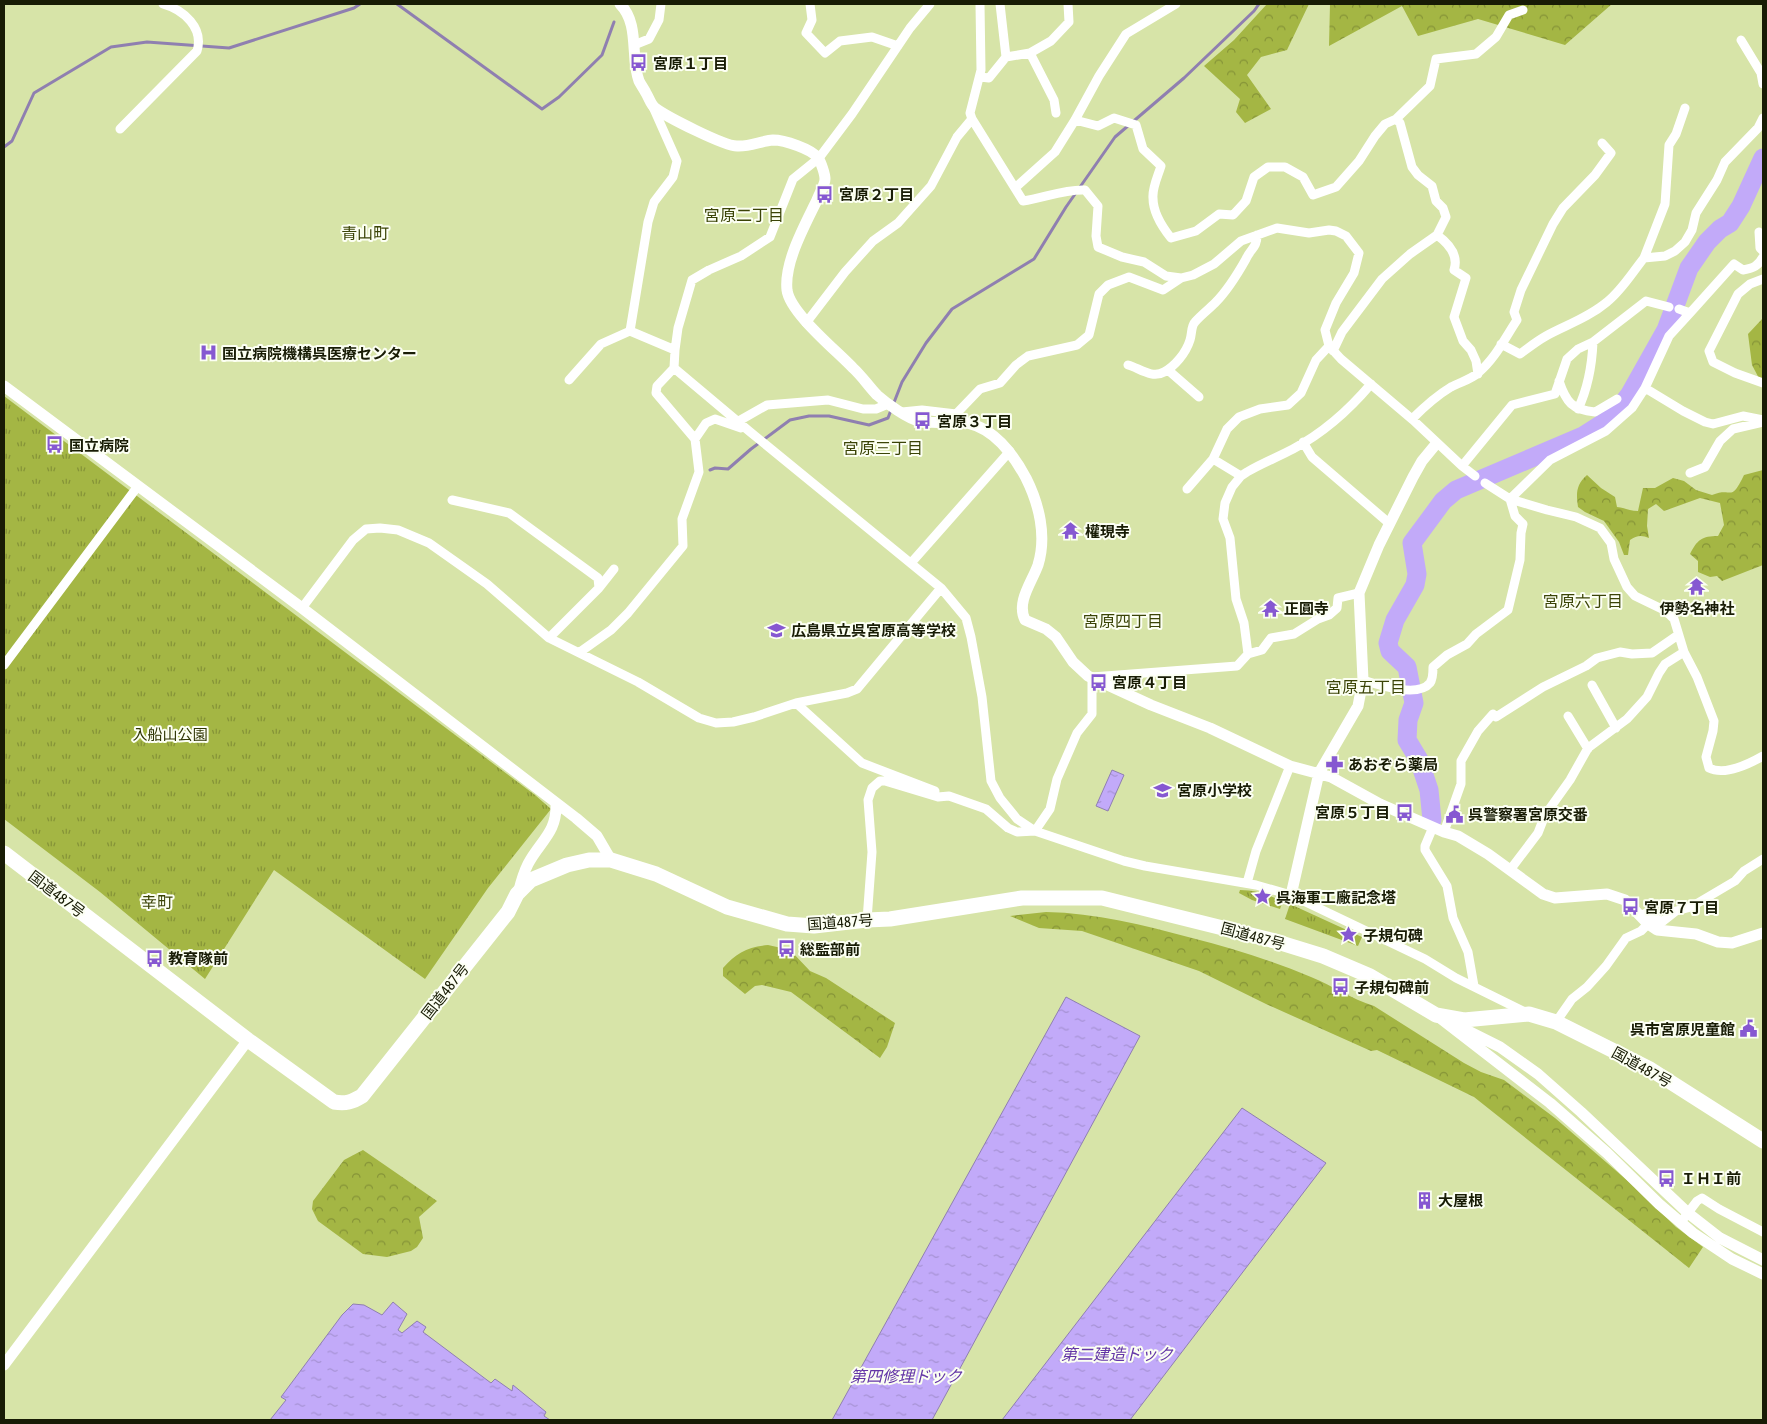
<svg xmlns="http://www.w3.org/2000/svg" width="1767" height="1424" font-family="'Asap Condensed','Noto Sans JP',sans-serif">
	<defs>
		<pattern id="forest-crowns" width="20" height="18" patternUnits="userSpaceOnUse" patternTransform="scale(1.25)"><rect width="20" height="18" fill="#a4b644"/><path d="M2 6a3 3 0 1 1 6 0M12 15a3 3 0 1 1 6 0" fill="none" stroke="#859337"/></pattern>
		<pattern id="park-tufts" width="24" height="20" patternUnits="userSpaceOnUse" patternTransform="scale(1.25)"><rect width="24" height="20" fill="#a4b644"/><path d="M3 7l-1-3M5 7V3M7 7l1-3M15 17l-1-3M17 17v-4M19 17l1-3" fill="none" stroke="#859337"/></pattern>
		<pattern id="water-ripples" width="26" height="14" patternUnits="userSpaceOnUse" patternTransform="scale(1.25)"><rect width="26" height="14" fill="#c2aaf9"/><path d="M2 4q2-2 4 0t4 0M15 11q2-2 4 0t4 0" fill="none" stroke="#a692d4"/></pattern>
	</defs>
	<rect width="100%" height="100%" fill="#d7e4a8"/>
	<!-- forest -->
	<path fill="url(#forest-crowns)" d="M1267,4h42l-22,46 -26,7 -14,18 24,34 -26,14 -9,-11 4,-13 -36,-33 30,-26z
		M1330,4h282l-47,41 -87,-26 -60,17 -16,-30 -73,40z
		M1763,318v68l-11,-21 -4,-31z
		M1763,470v95l-41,16 -5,-5 -7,1 -12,-5v-11l-8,-7c7,-14 12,-18 28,-18l6,-11 -4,-22 -20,-5 -36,13 -8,-7 -8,5 -1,17 2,12c-7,-3 -12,-3 -19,2l-2,15h-4l-5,-13 -15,-21 -19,-9 -7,-5c-2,-14 -2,-22 9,-32l14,13 14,9 2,10c8,1 13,4 21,4l5,-23h12l18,-10 11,3 12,9 16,5c21,-9 18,9 32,-20z
		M1046,912c50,1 97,13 146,26 40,10 81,23 119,39 22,9 40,22 63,29l90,57 17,9 23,8 51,38 81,70 40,39 27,20 -14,21 -215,-171 -97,-47 -6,1 -105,-47 -67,-33 -117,-40 -43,-3 -29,-12z
		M768,945l18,4 7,4 17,18 16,7 69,45 -8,24 -7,11 -89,-66 -29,-7 -7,1 -10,8 -22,-18v-8c13,-15 24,-21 45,-23z
		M363,1150l74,51 -18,16 4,21 -6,9 -6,4 -24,6 -24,-3 -45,-33 -6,-12 1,-8 31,-41z"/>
	<!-- park -->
	<path fill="url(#park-tufts)" d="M4,396l531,399 16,14 -63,79 -63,91 -151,-109 -69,109 -105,-87 -96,-73z
		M1240,890c16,0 28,5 43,11l-3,8 -28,-9 -13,-7z
		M1290,904l72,33 -4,9 -73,-27z"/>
	<!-- water -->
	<path fill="url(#water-ripples)" stroke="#8f7fb0" d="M1112,770l12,5 -16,36 -12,-5z
		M1066,997l74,39 -208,384h-100z
		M1242,1108l84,55 -196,257h-128z
		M393,1302l14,12 -9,16 4,3 15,-12 9,6 -3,5 68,51 4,-4 17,12 1,-6 33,27 -2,4 6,4h-280l16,-20 -5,-3 61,-82 11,-11 11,1 18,10z"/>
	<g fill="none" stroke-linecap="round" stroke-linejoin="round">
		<!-- stream -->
		<path stroke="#8f7fb0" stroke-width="3" d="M397,4l145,105 17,-12 43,-42 12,-33
			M4,147l8,-6 22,-48 77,-46 36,-5 82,6 125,-40 6,-4
			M893,405l9,-23 24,-39 26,-34 82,-50 32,-52 49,-70 69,-59 70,-67 5,-7
			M710,470l5,-2 13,1 23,-20 39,-29 19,-4h20l40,9 19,-7 3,-8"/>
		<!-- river -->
		<path stroke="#c2aaf9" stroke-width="19" d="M1432,820l-3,-30 -10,-30 -12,-20 1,-20 6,-17 -7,-36 -17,-16 -2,-8 7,-23 20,-35 2,-11 -5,-31 31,-42 13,-11 127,-54 22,-14 12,-11 13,-17 36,-64 23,-62 18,-26 13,-13 10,-6 11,-17 22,-48"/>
		<!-- minor -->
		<path stroke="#fff" stroke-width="9" d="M810,4l2,16 -6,13 19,20 15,-12 32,-4 26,9
			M980,4l1,66 -11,43 2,6 51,82c21,-3 41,-12 62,-11l13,16 -2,30 2,11 24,10 22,5 22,14 15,2
			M1741,40l20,33 2,11
			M634,45l15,-6 10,-19 2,-16
			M1030,53l24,47 2,13
			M1006,57l24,-4 21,-12 18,-19 -1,-18
			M980,77l9,1 17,-21 -6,-53
			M1075,120l23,6 16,-8 22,7 7,24 18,17c-3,10 -9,22 -8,32 0,14 10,30 18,40l25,-7 23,-17 14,1 13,-14 8,-24 14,-10h17l18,10 10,18 23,-8 23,-26 16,-25 10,-12 11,-5 34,-33 6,-27 40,-5 20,-17 13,-22 14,-5
			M120,129l77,-78c7,-23 -13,-41 -34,-47
			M1015,188l40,-36 20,-32 24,-44 27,-42 50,-30
			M1759,232l1,16 3,3
			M1437,235c11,8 22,20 17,35l12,8 -12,39 9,24 8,9 5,11 2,13
			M1644,258l21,-54 4,-59 7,-11 9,-26
			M1763,279l-13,5 -12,10 -29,57 4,11 22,11 28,10
			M1679,309l11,4 -21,23 -24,52 -13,20 -26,23 -56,29 -40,39 37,11 29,7 24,11 11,15 3,16 13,28 8,9 31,15 8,8 10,33 13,25 17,44 -1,10 -7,26 3,11c16,8 40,-4 54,-12
			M1690,313l44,-49 9,6c11,-2 15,-4 20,-13
			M806,323l39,-51 28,-31 25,-18 33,-37 26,-49 15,-18
			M1501,344l19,10c8,-6 17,-13 26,-18 20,-11 42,-18 61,-34 15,-12 25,-29 37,-44l21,-2 10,-5 10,-9 7,-12 4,-17 21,-33 8,-18 33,-34 5,-10
			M675,350l3,-22 14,-48 17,-10 32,-14 29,-19 23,-58 26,-21 33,-44 58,-86 20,-24
			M1333,351l9,-19 40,-53 28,-25 27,-19 9,-18 -3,-9 -7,-7 -4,-15 -14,-11 -6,-8 -12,-44 -4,-4
			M1128,365c11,3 24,14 36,7 11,-6 22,-19 26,-32 2,-6 1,-14 5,-18 6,-7 14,-13 20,-19 13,-13 22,-28 31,-44 5,-11 11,-11 11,-24
			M674,368l75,63 192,157 25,30 5,19 11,60 9,84 9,17 17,21 18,12 89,30 21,5 111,19 35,10 134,64 31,19 71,35
			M1168,370l31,27
			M569,380l32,-36 29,-13
			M1559,381c7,21 13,29 36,31l22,-13
			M1645,388l38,23 22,11 8,2 30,-8 20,4
			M1578,409c10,-21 14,-44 15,-67
			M902,412l20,-2 34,4 24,-25 20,-6 16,-18 12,-9 49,-11 12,-10 10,-41 9,-9 21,-8 34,13 18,-12 12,-3 21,-11 27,-23 36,-13 32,5 20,-3 7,1 10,5 13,17 -5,20 -18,30 -11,27 4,16 12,13 72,61 49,46
			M1412,419c12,-12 24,-23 39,-32 9,-5 19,-7 27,-14 17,-14 27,-35 39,-53l-3,-8 7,-22 32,-66 10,-16 32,-33 16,-22 -9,-10
			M737,422l30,-17 61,-5 35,9h13l12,-5
			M695,439l11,-16 9,-4 26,9
			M1303,442l9,15 78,67
			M1213,459l28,17
			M1690,473l15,-6 15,-26 13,-12 30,-7
			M1475,476l-13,-10 50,-61 43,-11 12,-35 11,-10 15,-7 53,-41 23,6
			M1187,489l26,-30 14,-30 12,-12 21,-8 28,-4 13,-12 15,-33 13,-14
			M452,500l57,13 89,65 1,10 -50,50
			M911,563l99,-112
			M599,588l15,-19
			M302,608l51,-68 13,-11 14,-1 18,2 31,13 58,41 62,54 89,44 61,36 17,5 17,-1 21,-5 42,-14 51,-10 10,-4 84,-101
			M580,652l31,-22 17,-17 55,-67 -1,-27 17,-47 -4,-33 -39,-46 1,-7 17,-18 1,-18 -45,-19 18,-109 6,-20 19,-25 4,-16 -24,-54
			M1248,654l-4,-31 -8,-24 -6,-61 -7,-19 2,-16 7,-16 9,-11 6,-4c15,-9 31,-15 46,-23 30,-16 56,-39 78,-65
			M4,665l134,-179
			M1363,680c15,5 55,18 67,3 3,-4 3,-11 3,-16l14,-12 20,-11 9,-10 32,-24 12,-50 1,-27 2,-9 -8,-8 -5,-17 -25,-16
			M1592,685l24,43
			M796,703l66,60 73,28
			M1568,716l20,33
			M1496,717l47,-30 43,-21 11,-8 23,-6 12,2 20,-1 26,-18
			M1433,827l-8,19v4l22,36 6,32 15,34 6,34
			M1444,832l17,-48v-23l17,-30 15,-17
			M1510,870l28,-37 7,-18 25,-35 18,-32 39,-29 20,-22 12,-24 6,-9 19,-12
			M1247,883l9,-32 34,-85
			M1640,916l6,-3 16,9 14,-11 15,-4 44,-26 9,-10 19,-12
			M867,920l5,-68 -4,-52 4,-12 8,-7h5l53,16 11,-1 37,13 22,19 9,4 18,-1 15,-22 7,-30 20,-46 15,-19v-37l145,-11 11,-12 14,-4 9,-12 23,-4 24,-15 11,-4 8,-7 1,-10 21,-5
			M1556,1022l16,-23 15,-12 19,-21 20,-28 15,-7 7,-7
			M1681,1222l16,-21 5,-3 17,11 44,23"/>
		<!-- tertiary -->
		<path stroke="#fff" stroke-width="11" d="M620,4c20,20 10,53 19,77 2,4 5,8 7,12 3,5 5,12 9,15 12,9 69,38 82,38 12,1 24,-5 36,-6 11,0 39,9 45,18 3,4 7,16 7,21 0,6 -6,15 -8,21 -12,25 -33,62 -30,90 3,23 49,60 66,78 9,8 16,19 24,27 9,8 31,24 42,26 13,3 27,1 41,1 31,2 52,30 66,56 13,26 21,58 12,87 -6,17 -22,37 -13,55l21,9 10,8 17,25 15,14 63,29 59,23 80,38 41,11 49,27 64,28 14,4 30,18 55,40 12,4 52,-4 18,6 23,24 9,6 39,4 22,8 14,1 31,-10
			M4,386l298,222 274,210 21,18 14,24
			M519,890c2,-8 5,-18 9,-26 12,-23 29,-31 28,-60
			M1291,895l28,-122 39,-67 5,-26 -4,-87 20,-48 34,-68 9,-16 14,-17
			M1436,1015l114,88 57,50 52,51 34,29 39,26 31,15
			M1458,1026l42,21 38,27 43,38 107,101 32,25 43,22
			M4,1365l244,-325"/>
		<!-- trunk -->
		<path stroke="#fff" stroke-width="15" d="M4,853l244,187 86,62c12,2 18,0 28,-6l146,-184 9,-18 14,-14 36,-15 22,-5h22l45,14 71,33 60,17 27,2 53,-6 23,-1 132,-21h80l169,42 52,16 47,20 66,39 28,5 65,-6 27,8 94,47 113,72"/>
	</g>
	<!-- icons -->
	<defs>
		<symbol id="bus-bare" viewBox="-9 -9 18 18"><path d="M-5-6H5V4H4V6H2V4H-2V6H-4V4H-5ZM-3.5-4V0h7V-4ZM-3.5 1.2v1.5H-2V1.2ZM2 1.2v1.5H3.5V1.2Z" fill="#8658d1" stroke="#fcfff3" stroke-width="2.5" paint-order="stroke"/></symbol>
		<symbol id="hospital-bare" viewBox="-9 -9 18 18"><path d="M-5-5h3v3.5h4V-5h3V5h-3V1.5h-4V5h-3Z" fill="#8658d1" stroke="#fcfff3" stroke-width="2.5" paint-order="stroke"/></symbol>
		<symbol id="temple-bare" viewBox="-9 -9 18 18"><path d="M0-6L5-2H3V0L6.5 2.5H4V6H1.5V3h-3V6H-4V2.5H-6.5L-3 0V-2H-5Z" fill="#8658d1" stroke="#fcfff3" stroke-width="2.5" paint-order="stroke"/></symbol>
		<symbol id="school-bare" viewBox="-9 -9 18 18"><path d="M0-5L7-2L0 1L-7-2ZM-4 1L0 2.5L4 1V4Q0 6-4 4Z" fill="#8658d1" stroke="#fcfff3" stroke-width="2.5" paint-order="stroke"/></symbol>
		<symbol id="pharmacy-bare" viewBox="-9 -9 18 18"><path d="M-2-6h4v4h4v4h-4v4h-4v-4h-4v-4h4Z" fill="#8658d1" stroke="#fcfff3" stroke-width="2.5" paint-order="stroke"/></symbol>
		<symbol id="civic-bare" viewBox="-9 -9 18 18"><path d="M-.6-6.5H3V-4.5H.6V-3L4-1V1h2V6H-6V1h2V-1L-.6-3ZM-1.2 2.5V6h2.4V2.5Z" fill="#8658d1" stroke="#fcfff3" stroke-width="2.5" paint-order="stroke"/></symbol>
		<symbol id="sight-bare" viewBox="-9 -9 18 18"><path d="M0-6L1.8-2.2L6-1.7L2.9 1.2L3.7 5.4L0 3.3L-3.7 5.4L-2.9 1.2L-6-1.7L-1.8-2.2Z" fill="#8658d1" stroke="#fcfff3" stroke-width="2.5" paint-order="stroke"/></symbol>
		<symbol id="building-bare" viewBox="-9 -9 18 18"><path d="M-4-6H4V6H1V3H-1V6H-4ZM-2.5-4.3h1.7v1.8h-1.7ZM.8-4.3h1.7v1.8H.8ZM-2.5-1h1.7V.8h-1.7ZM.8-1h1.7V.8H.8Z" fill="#8658d1" stroke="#fcfff3" stroke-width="2.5" paint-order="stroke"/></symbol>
	</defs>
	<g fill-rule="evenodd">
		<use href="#bus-bare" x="626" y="50" width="25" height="25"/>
		<use href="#bus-bare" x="812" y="182" width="25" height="25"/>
		<use href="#hospital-bare" x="196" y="340" width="25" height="25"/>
		<use href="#bus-bare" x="910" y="408" width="25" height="25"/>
		<use href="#bus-bare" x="42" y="432" width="25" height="25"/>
		<use href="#temple-bare" x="1058" y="518" width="25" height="25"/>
		<use href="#temple-bare" x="1684" y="574" width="25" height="25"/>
		<use href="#temple-bare" x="1258" y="596" width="25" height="25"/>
		<use href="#school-bare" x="764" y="618" width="25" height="25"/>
		<use href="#bus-bare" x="1086" y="670" width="25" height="25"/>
		<use href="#pharmacy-bare" x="1322" y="752" width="25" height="25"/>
		<use href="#school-bare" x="1150" y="778" width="25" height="25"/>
		<use href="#bus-bare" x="1392" y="800" width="25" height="25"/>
		<use href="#civic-bare" x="1442" y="802" width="25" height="25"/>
		<use href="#sight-bare" x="1250" y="884" width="25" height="25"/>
		<use href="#bus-bare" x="1618" y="894" width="25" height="25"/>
		<use href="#sight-bare" x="1336" y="922" width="25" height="25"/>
		<use href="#bus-bare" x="774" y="936" width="25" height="25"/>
		<use href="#bus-bare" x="142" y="946" width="25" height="25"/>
		<use href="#bus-bare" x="1328" y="974" width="25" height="25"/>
		<use href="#civic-bare" x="1736" y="1016" width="25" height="25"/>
		<use href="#bus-bare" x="1654" y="1166" width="25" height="25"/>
		<use href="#building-bare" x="1412" y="1188" width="25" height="25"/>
	</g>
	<g text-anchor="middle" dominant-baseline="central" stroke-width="4" stroke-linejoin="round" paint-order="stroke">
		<!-- poi labels -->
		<g font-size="15" font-weight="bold" fill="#181c05" stroke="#fcfff3" text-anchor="start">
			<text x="653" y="63">宮原１丁目</text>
			<text x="839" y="194">宮原２丁目</text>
			<text x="222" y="353">国立病院機構呉医療センター</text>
			<text x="937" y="421">宮原３丁目</text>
			<text x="69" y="445">国立病院</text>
			<text x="1085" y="531">權現寺</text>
			<text x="1284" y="608">正圓寺</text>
			<text x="1697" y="608" text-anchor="middle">伊勢名神社</text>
			<text x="791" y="630">広島県立呉宮原高等学校</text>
			<text x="1112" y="682">宮原４丁目</text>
			<text x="1348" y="764">あおぞら薬局</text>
			<text x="1177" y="790">宮原小学校</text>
			<text x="1390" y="812" text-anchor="end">宮原５丁目</text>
			<text x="1468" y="814">呉警察署宮原交番</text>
			<text x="1276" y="897">呉海軍工廠記念塔</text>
			<text x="1644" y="907">宮原７丁目</text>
			<text x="1363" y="935">子規句碑</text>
			<text x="800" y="949">総監部前</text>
			<text x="168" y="958">教育隊前</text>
			<text x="1354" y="987">子規句碑前</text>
			<text x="1735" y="1029" text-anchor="end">呉市宮原児童館</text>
			<text x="1681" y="1178">ＩＨＩ前</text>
			<text x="1438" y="1200">大屋根</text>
		</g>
		<!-- park labels -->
		<g font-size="15" fill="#2e3503" stroke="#fcfff3">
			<text x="170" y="734">入船山公園</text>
		</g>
		<!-- street labels -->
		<g font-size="15" fill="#181c05" stroke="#fcfff3">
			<text transform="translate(57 894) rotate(37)">国道487号</text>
			<text transform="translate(840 922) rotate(-4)">国道487号</text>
			<text transform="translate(1253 936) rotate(15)">国道487号</text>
			<text transform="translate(445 991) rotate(-52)">国道487号</text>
			<text transform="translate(1642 1067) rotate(29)">国道487号</text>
		</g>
		<!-- neighbourhood labels -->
		<g font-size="16" fill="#3b4407" stroke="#fcfff3">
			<text x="744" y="215">宮原二丁目</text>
			<text x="365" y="233">青山町</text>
			<text x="883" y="448">宮原三丁目</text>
			<text x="1583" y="601">宮原六丁目</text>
			<text x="1123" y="621">宮原四丁目</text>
			<text x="1366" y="687">宮原五丁目</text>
			<text x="157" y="902">幸町</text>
		</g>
		<!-- water labels -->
		<g font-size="16" font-style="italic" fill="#6335a6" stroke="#fcfff3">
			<text x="1117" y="1354">第二建造ドック</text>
			<text x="906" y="1376">第四修理ドック</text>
		</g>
	</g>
	<!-- border -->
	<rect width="1767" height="1424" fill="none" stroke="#181c05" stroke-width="10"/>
</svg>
